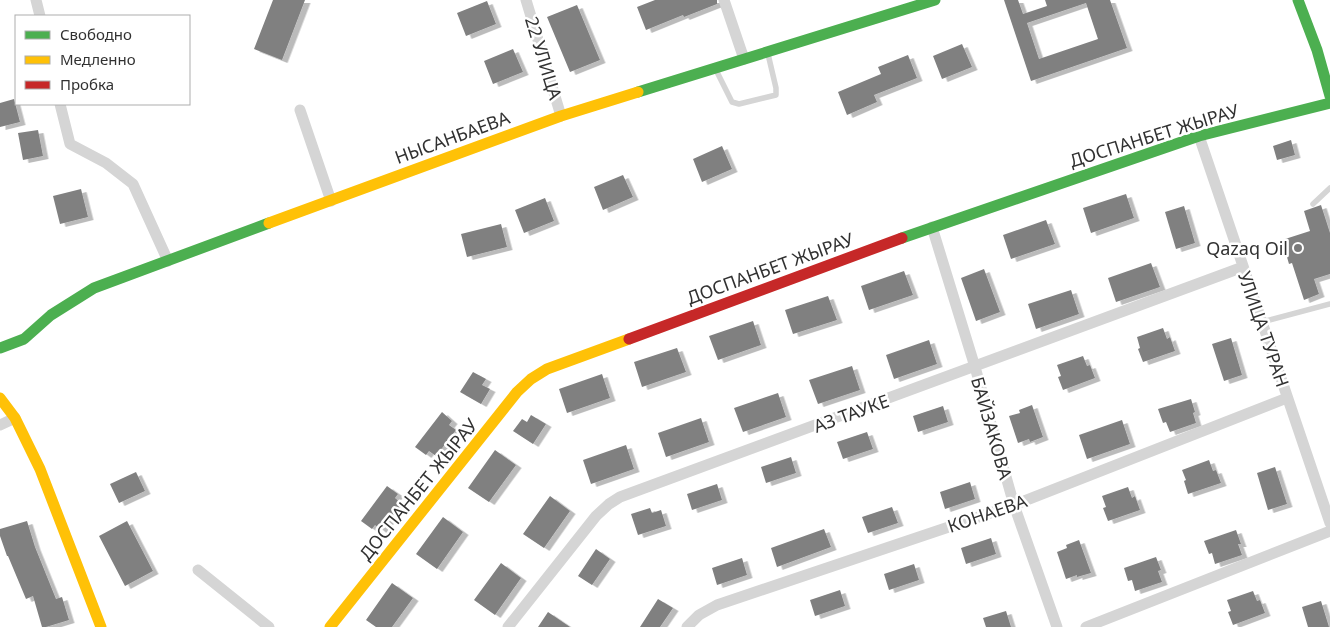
<svg xmlns="http://www.w3.org/2000/svg" width="1330" height="627" font-family="'Noto Sans',sans-serif">
	<defs>
		<filter id="shadow"><feDropShadow dx="5.5" dy="3" stdDeviation="0" flood-color="#0004"/></filter>
	</defs>
	<rect width="100%" height="100%" fill="#fff"/>
	<!-- building -->
	<path fill="#808080" fill-rule="evenodd" filter="url(#shadow)" d="M273,0h32l-23,60 -28,-11z
		M655,0h62v4l-33,13 -1,-2 -37,15 -9,-23z
		M1004,0h14l5,14 24,-8 -2,-6h65l17,48 -96,33zM1086,3l12,36 -59,20 -12,-36z
		M487,1l9,23 -30,12 -9,-23z
		M577,5l23,55 -30,12 -23,-55z
		M962,44l10,23 -30,12 -9,-23z
		M513,49l10,23 -30,12 -9,-23z
		M908,55l9,23 -43,17 3,7 -30,13 -9,-23 43,-18 -3,-7z
		M14,99l6,23 -20,5v-24z
		M38,130l5,26 -20,4 -5,-27z
		M1291,140l4,15 -18,5 -4,-14z
		M722,146l10,23 -30,13 -9,-23z
		M623,175l10,22 -30,13 -9,-23z
		M81,189l7,28 -28,7 -7,-28z
		M1126,194l8,24 -43,15 -8,-25z
		M545,198l9,23 -30,12 -9,-23z
		M1321,205l9,28v41l-16,5 5,15 -15,6 -12,-37 -3,1 -7,-24 28,-9 -6,-20z
		M1184,206l11,37 -19,6 -11,-37z
		M1046,220l9,24 -44,15 -8,-24z
		M501,224l6,23 -40,10 -6,-23z
		M1151,263l9,24 -44,15 -8,-24z
		M984,269l16,43 -24,9 -15,-43z
		M904,271l9,24 -44,15 -8,-24z
		M1071,290l8,24 -43,15 -8,-25z
		M828,296l9,24 -44,14 -8,-24z
		M753,321l8,24 -43,15 -9,-24z
		M1163,328l4,11 3,-2 5,14 -32,11 -5,-13 2,-1 -3,-11z
		M1231,338l11,37 -18,6 -12,-37z
		M929,340l8,24 -43,15 -8,-24z
		M677,348l9,24 -44,15 -8,-25z
		M1083,356l4,10 3,-1 5,13 -32,12 -5,-13 3,-1 -4,-11z
		M852,366l8,24 -42,14 -9,-24z
		M473,372l13,7 -4,6 8,4 -9,15 -21,-12z
		M602,374l8,24 -43,15 -8,-24z
		M778,393l8,24 -43,15 -9,-24z
		M1191,399l4,13 -2,1 3,10 -26,9 -4,-10 -3,1 -5,-14z
		M1032,405l11,32 -13,5 -1,-3 -11,4 -9,-27 11,-3 -1,-3z
		M943,406l5,16 -30,10 -5,-16z
		M442,412l10,9 -3,4 7,5 -20,26 -7,-5 -3,4 -11,-8z
		M531,415l15,9 -13,20 -20,-13 9,-12 5,3z
		M701,418l8,24 -43,15 -8,-24z
		M1122,420l8,24 -43,15 -8,-24z
		M867,432l6,17 -30,10 -6,-17z
		M626,445l8,24 -43,15 -8,-24z
		M495,450l21,15 -27,37 -21,-14z
		M791,457l5,16 -30,10 -5,-16z
		M1209,460l4,11 3,-1 5,13 -33,11 -4,-13 2,-1 -4,-10z
		M1275,467l12,37 -19,6 -11,-37z
		M136,472l9,19 -26,12 -9,-19z
		M970,482l5,17 -30,10 -5,-17z
		M717,484l5,16 -30,10 -5,-16z
		M387,486l11,8 -3,4 7,6 -21,26 -6,-5 -3,4 -11,-8z
		M1128,487l4,11 3,-2 5,14 -32,11 -5,-13 3,-1 -4,-11z
		M550,496l20,15 -26,37 -21,-14z
		M892,507l6,16 -30,10 -6,-16z
		M650,508l2,5 9,-3 5,16 -28,9 -7,-21z
		M443,517l20,15 -26,37 -21,-15z
		M27,521l8,26 21,52 6,-2 7,23 -23,7h-4l-9,-31 -7,3 -18,-43h-1l-7,-20v-7z
		M127,521l26,50 -28,15 -26,-50z
		M824,529l7,18 -54,20 -6,-19z
		M1236,530l5,14h-3l4,11 -27,9 -3,-11 -3,1 -5,-13z
		M991,538l5,16 -30,10 -5,-16z
		M1079,540l12,33 -14,4v-2l-11,4 -9,-27 10,-4 -1,-3z
		M596,549l14,10 -18,26 -14,-9z
		M1156,557l5,13 -3,1 4,11 -27,9 -3,-11 -4,1 -4,-13z
		M742,558l5,17 -30,10 -5,-17z
		M501,563l20,15 -26,37 -21,-15z
		M914,564l5,16 -30,10 -5,-16z
		M392,583l21,15 -21,29h-16l-10,-7z
		M840,590l5,16 -30,10 -5,-16z
		M1253,591l4,10 3,-1 5,13 -32,12 -5,-13 3,-1 -4,-11z
		M658,599l15,9 -13,19h-20z
		M1321,601l8,26h-21l-6,-20z
		M1006,611l5,16h-25l-3,-9z
		M548,612l22,15h-32z"/>
	<g fill="none" stroke-linecap="round" stroke-linejoin="round">
		<!-- lane -->
		<path stroke="#d5d5d5" stroke-width="5.5" d="M716,70l16,32 7,2 37,-9v-7l-8,-34
			M1313,204l17,-16
			M1262,322l68,-18"/>
		<!-- street -->
		<path stroke="#d5d5d5" stroke-width="11" d="M36,0l4,16
			M526,0l35,116
			M724,0l20,59
			M60,104l10,40 36,19 27,21 35,77
			M300,110l31,91
			M1199,136l131,387
			M932,227l43,140 39,138 43,122
			M0,425l15,-7
			M198,570l71,57
			M508,627l88,-111 13,-12 11,-7 623,-230
			M687,627l12,-12 18,-10 297,-100 273,-107
			M1086,627l244,-96"/>
		<!-- fast -->
		<path stroke="#4caf50" stroke-width="11" d="M1298,0l19,50 13,46
			M638,92l297,-92
			M902,238l297,-102 131,-33
			M0,348l24,-9 27,-24 43,-27 175,-65"/>
		<!-- slow -->
		<path stroke="#ffc107" stroke-width="11" d="M269,223l292,-107 77,-24
			M0,398l15,20 25,51 61,158
			M330,627l187,-235 14,-13 16,-10 82,-30"/>
		<!-- jam -->
		<path stroke="#c62828" stroke-width="11" d="M629,339l273,-101"/>
	</g>
	<!-- markers -->
	<circle fill="#797979" stroke="#fff" stroke-width="2" cx="1298" cy="248" r="5"/>
	<g text-anchor="middle" dominant-baseline="central" stroke-width="5" stroke-linejoin="round" paint-order="stroke">
		<!-- street labels -->
		<g font-size="18" fill="#313131" stroke="#fff">
			<text transform="translate(544 58) rotate(73)">22 УЛИЦА</text>
			<text transform="translate(1154 135) rotate(-17)">ДОСПАНБЕТ ЖЫРАУ</text>
			<text transform="translate(452 137) rotate(-20)">НЫСАНБАЕВА</text>
			<text transform="translate(770 268) rotate(-20)">ДОСПАНБЕТ ЖЫРАУ</text>
			<text transform="translate(1264 329) rotate(71)">УЛИЦА ТУРАН</text>
			<text transform="translate(851 413) rotate(-20)">АЗ ТАУКЕ</text>
			<text transform="translate(992 428) rotate(74)">БАЙЗАКОВА</text>
			<text transform="translate(418 489) rotate(-51)">ДОСПАНБЕТ ЖЫРАУ</text>
			<text transform="translate(987 513) rotate(-19)">КОНАЕВА</text>
		</g>
		<!-- poi labels -->
		<g font-size="18" fill="#313131" stroke="#fff" text-anchor="end">
			<text x="1288" y="248">Qazaq Oil</text>
		</g>
	</g>
	<!-- legend -->
	<rect x="15" y="15" width="175" height="90" fill="#ffffff" stroke="#adadad"/>
	<rect x="25" y="31" width="25" height="8" fill="#4caf50" stroke="#adadad"/>
	<text x="60" y="40" font-size="15" fill="#313131">Свободно</text>
	<rect x="25" y="56" width="25" height="8" fill="#ffc107" stroke="#adadad"/>
	<text x="60" y="65" font-size="15" fill="#313131">Медленно</text>
	<rect x="25" y="81" width="25" height="8" fill="#c62828" stroke="#adadad"/>
	<text x="60" y="90" font-size="15" fill="#313131">Пробка</text>
</svg>
